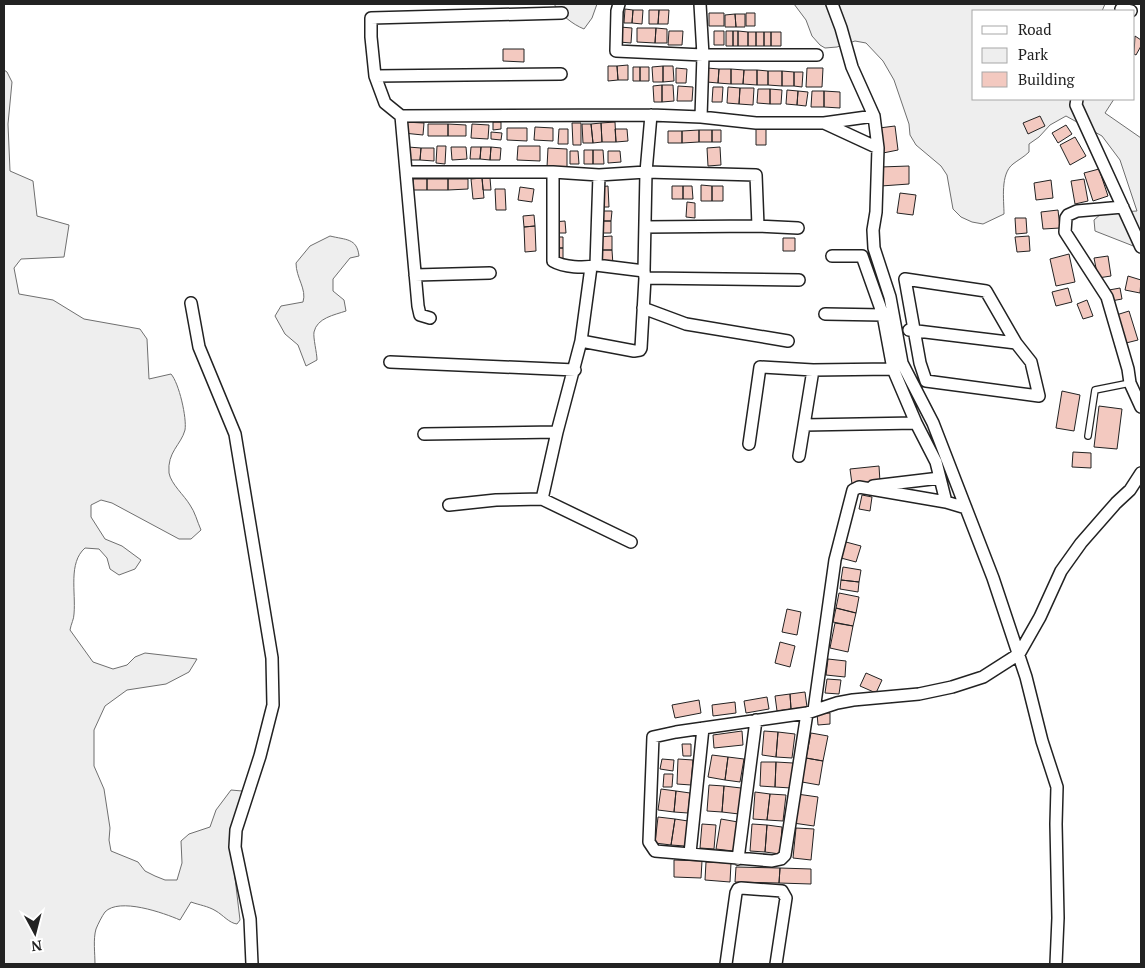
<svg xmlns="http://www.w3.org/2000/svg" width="1145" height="968" font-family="'PT Serif',serif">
	<rect width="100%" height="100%" fill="#fff"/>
	<!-- green -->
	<path fill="#eee" stroke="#6f6f6f" d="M554,4h43l-5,14 -8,11c-12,-5 -23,-14 -30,-25z
		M794,4h311l-3,7h-128v88h140l-9,14 36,25v111l-46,-18 -1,-11 8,-7 35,-2 -17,-51 -18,-24 -36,-20 -16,9 -11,12 -10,7v8c-5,5 -11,8 -16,12 -13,10 -9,36 -9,50l-21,10 -11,-2 -11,-5 -8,-8 -6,-34 -6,-9 -25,-21 -6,-10 -1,-11 -15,-44 -11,-19 -17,-18 -11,-2 -18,6 -12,1 -5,-3 -8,-9 -6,-16z
		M4,70l3,2 5,10 -4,42 2,47 23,10 4,35 32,9 -5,32 -43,2 -7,9 5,26 34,6 31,19 56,10 7,10 2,40 22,-5c8,9 16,44 14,56 -4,15 -18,22 -16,43 2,11 15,22 21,32 5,7 7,16 11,25l-10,9h-12l-67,-36 -11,-3 -10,5v12l14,22 17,7 19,14 -6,9 -16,6 -9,-6 -3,-11 -8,-9 -14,-1c-17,15 -9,44 -11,66 0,5 -3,10 -4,16l23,32 20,7 14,-4 8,-8 10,-4 52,6 -8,13 -23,12 -39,6 -22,16 -11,24v36l10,23 6,39 -1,12 2,11 27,11 7,9 10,5 10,4h12l5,-17 -1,-22 8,-7 21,-7 6,-17 15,-20 11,1 -12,45 10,84 -3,4c-8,-1 -14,-9 -21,-13 -8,-5 -17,-6 -25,-9l-11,18c-16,-7 -61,-23 -75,-8 -3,4 -7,12 -9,17 -3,10 -1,25 -1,35h-91z
		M330,236c16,4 27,2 29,20l-9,2 -17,21v12l11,9 2,11c-12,4 -29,7 -32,21 -1,6 3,21 3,28l-11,6 -8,-21 -13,-11 -10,-18 6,-10 22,-4c4,-13 -7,-24 -7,-39l14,-17z"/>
	<!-- building -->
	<path fill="#f3c9c0" stroke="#222" d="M625,9l8,1 -1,13h-8z
		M633,10h10l-1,14 -10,-1z
		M649,10h10l-1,14h-9z
		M659,10h10l-1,14h-10z
		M709,13h15v13h-15z
		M746,13h9v13h-9z
		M735,14l1,13h-11v-12z
		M735,14h10v13h-9z
		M620,27l12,1 -1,15 -12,-1z
		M637,28h19l-1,15 -18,-1z
		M656,28l11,1v14h-12z
		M669,31h14l-1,14h-14z
		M714,31h10v14h-10z
		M726,31h7v15h-7z
		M733,31h5v15h-5z
		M738,31l10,1v14h-10z
		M748,32h8v14h-8z
		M756,32h8v14h-8z
		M764,32h7v14h-7z
		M771,32h10v14h-10z
		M1135,36l6,4v6l-5,9 -2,-1z
		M503,49h21v13l-21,-1z
		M628,65v15h-10l-1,-14z
		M608,66h9l1,14 -10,1z
		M663,66v16h-10l-1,-15z
		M663,66h10l1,15 -11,1z
		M633,67h7v14h-7z
		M640,67h9v14h-9z
		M676,68l11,1 -1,14h-10z
		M707,68l12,1 -1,14 -11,-1z
		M807,68h16l-1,19h-16z
		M719,69h12v15l-13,-1z
		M731,69l13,1 -1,14h-12z
		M744,70h13v15l-14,-1z
		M757,70l11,1v14h-11z
		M768,71h14v15l-14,-1z
		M782,71l12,1v14h-12z
		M794,72h9l-1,15 -8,-1z
		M662,85v17h-8l-1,-16z
		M662,85h11l1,16 -12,1z
		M678,86l15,1 -1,14h-15z
		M713,87h10l-1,15h-10z
		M728,87l12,1 -1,16 -12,-1z
		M740,88h14l-1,17 -14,-1z
		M758,89h12v15l-13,-1z
		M770,89l12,1 -1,14h-11z
		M787,90l11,1 -1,14 -11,-1z
		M798,91l10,1 -2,14 -9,-1z
		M812,91h12v16h-13z
		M824,91l16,1v16l-16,-1z
		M1040,116l5,10 -17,8 -5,-11z
		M404,122l20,1 -1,12 -20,-2z
		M493,122h8v7l-8,1z
		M615,122l1,20h-14l-1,-19z
		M572,123h9v22h-8z
		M601,123l1,19 -9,1 -2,-19z
		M428,124h20v12h-20z
		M448,124l18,1v11h-18z
		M472,124l17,1 -1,14 -17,-1z
		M582,124h9l2,19h-10z
		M1066,125l6,9 -14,9 -6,-10z
		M895,126l3,24 -15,3 -4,-25z
		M535,127l18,1v13l-19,-1z
		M507,128h20v13l-20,-1z
		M559,129h9v15h-10z
		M615,129h12l1,12 -12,1z
		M756,129h10v16h-10z
		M699,130v12l-17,1v-12z
		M699,130h13v12h-13z
		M712,130h9v12h-9z
		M668,131h14v12h-14z
		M491,132l11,1 -1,7 -10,-1z
		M1075,137l11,19 -16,9 -10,-20z
		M437,146h9l-1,18 -9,-1z
		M518,146h22v15l-23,-1z
		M408,147l13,1 -1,12h-13z
		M451,147h15l1,12 -15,1z
		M471,147h10l-1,12h-10z
		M481,147h10l-1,13 -10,-1z
		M491,147l10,1 -1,12h-10z
		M720,147l1,18 -13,1 -1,-18z
		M421,148h13v13l-14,-1z
		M548,148l19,1v18h-20z
		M584,150h9v14h-9z
		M593,150h10l1,14h-11z
		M570,151h8l1,13h-9z
		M608,151h12l1,11 -13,1z
		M909,166v18l-28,2 -1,-19z
		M1099,169l9,27 -15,5 -9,-28z
		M482,178l2,20 -11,1 -2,-20z
		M482,178h8l1,12h-8z
		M413,179h14v11h-14z
		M427,179h21v11h-21z
		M448,179h20v10l-20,1z
		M1084,179l4,22 -13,3 -4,-23z
		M1051,180l2,18 -17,2 -2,-17z
		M701,185l11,1v15h-11z
		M608,186l1,21h-9l-1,-20z
		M672,186h11v13h-11z
		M683,186h9l1,13h-10z
		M712,186h11v15h-11z
		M520,187l14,2 -2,13 -14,-2z
		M495,189h10l1,21h-10z
		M900,193l16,2 -3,20 -16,-2z
		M687,202l8,1v15l-9,-1z
		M1058,210l2,18 -17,1 -2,-17z
		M598,211h14l-1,10h-13z
		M534,215l1,11 -11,1 -1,-11z
		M1015,218h11l1,15 -11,1z
		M565,221l1,12h-13v-11z
		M598,221h13v12h-14z
		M535,226l1,25 -11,1 -1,-25z
		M612,236v14h-13l-1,-13z
		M1029,236l1,15 -13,1 -2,-15z
		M552,237h11v11h-10z
		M783,238h12v13h-12z
		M553,248h10v12h-10z
		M599,250h13l1,15h-14z
		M1069,254l6,28 -19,4 -6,-27z
		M1108,256l3,20 -13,2 -4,-20z
		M1128,276l13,4 -1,13 -15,-3z
		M1068,288l4,14 -16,4 -4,-14z
		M1120,288l2,11 -11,2 -2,-11z
		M1087,300l6,16 -10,3 -6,-15z
		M1129,311l9,29 -16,4 -9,-28z
		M1062,391l18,4 -6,36 -18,-3z
		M1099,406l23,3 -5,40 -23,-2z
		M1073,452l18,1v15l-19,-1z
		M879,466l1,16 -28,2 -2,-15z
		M862,495l10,2 -2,14 -11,-2z
		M846,542l15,4 -5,16 -15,-4z
		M843,567l18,3 -2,12 -18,-2z
		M841,580l18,2 -1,10 -18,-3z
		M839,593l20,4 -3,16 -20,-5z
		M836,608l20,5 -3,13 -20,-4z
		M787,609l14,3 -4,23 -15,-3z
		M835,623l18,3 -5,26 -18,-4z
		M780,642l15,4 -5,21 -15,-4z
		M828,659l18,2 -1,16 -19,-2z
		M866,673l16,7 -6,13 -16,-7z
		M827,679l14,1 -2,14 -14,-1z
		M805,692l2,15 -16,2 -1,-15z
		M790,694l1,15 -14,2 -2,-15z
		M767,697l2,12 -23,4 -2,-12z
		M699,700l2,13 -26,5 -3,-13z
		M735,702l1,11 -23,3 -1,-11z
		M817,713h13v11l-12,1z
		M742,731l1,14 -29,3 -1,-13z
		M764,731l14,1 -2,25 -14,-2z
		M778,732l17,2 -3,24 -16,-1z
		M811,733l17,3 -5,25 -17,-3z
		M682,744h9v12h-8z
		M712,755l16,2 -3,23 -17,-3z
		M728,757l16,2 -4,23 -15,-2z
		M806,758l17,3 -4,24 -17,-3z
		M662,759l12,1 -1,11 -13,-2z
		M678,759l15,1 -2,25 -14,-1z
		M761,762h15l-1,25 -15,-1z
		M776,762l17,1 -2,25 -16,-1z
		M664,774h9l-1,13h-9z
		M709,785l15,1 -2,26 -15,-1z
		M724,786l17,2 -2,26 -17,-2z
		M661,789l15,2 -2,21 -16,-2z
		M676,791l14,2 -2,20 -14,-1z
		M755,792l15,2 -3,26 -14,-1z
		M770,794l16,1 -3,26 -16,-1z
		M797,794l21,3 -4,29 -21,-3z
		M658,817l17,2 -4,26 -16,-2z
		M675,819l13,2 -3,25 -14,-1z
		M721,819l17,3 -5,29 -17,-2z
		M702,824l14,1 -2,24 -14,-1z
		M752,824l15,1 -2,27 -15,-1z
		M767,825l15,2 -2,27 -15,-2z
		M796,828l18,1 -3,31 -18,-2z
		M674,860l28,1 -1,17 -27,-1z
		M706,862l25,1 -1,19 -25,-2z
		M736,867l44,1 -1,15 -44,-1z
		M780,868l31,1v15l-32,-1z"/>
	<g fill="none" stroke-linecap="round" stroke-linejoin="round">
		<defs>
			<path id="lane" d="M1088,436l7,-46 35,-7"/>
			<path id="street" d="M619,4l-2,7 -1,40 87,4h114
				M700,4l3,51 -2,62
				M832,4l9,24 11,39 22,49 4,32 -2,64 -3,18 1,18 16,49 12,66 31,60 60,155 33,99 16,64 15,46 -1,37 2,94 -2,46
				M1121,9l10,2
				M561,74l-186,2 10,27 16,13 250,-1 50,2 55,6h68l50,-7
				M375,76l-4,-39v-19l191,-5
				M1077,99l-1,6 65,142
				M401,116l5,56
				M824,123l54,25
				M553,172v89c10,6 32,8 43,4l48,6
				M1123,207l-46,4 -9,4 -2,3 -1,14 42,65 21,72 2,14 11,24
				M758,226l40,2
				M832,256h30l21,59 10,54 23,54 20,39 10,40
				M596,265l3,-90
				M415,275l75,-2
				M645,278l154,2
				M905,279l81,12 30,52 15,19 8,34 -113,-15 -6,-18z
				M191,303l8,44 36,87 37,224 1,47 -13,51 -24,74 -1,17 15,72 2,45
				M643,308l43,16 102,17
				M825,314l58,1
				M430,318l-10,-3 -2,-9 -12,-134h147l46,3 47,-3 5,-57
				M909,330l107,13
				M581,341l53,10 6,-1 1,-2 4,-70 -1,-7 2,-99 110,3 2,51 -113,1
				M390,362l185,8
				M804,425l112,-2
				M424,434l133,-2
				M749,444l11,-77 53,3
				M799,456l14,-86 80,-1
				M873,486l67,-8
				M542,499l89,43
				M449,505l47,-5 46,-1 15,-67 24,-91 10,-74
				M814,710l21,-150 18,-70 6,-3 87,15 20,6
				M807,713l-22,142 -4,4 -9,2 -117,-10 -6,-9 4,-105 23,-5 131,-19 30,-10 16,-3 66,-6 33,-7 31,-10 36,-23 21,-37 21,-46 20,-28 35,-40 14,-13 11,-17
				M690,853l13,-125
				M738,859l18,-139
				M726,964l10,-71 2,-4 3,-1 41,3 4,7 -10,66"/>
		</defs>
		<!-- lane casing -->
		<use href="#lane" stroke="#222" stroke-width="8"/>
		<!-- street casing -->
		<use href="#street" stroke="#222" stroke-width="14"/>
		<!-- lane -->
		<use href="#lane" stroke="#fff" stroke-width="5.5"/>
		<!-- street -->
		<use href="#street" stroke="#fff" stroke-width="11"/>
	</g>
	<!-- border -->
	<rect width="1145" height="968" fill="none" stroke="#222222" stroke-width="10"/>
	<!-- legend -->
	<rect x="972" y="10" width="162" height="90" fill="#ffffff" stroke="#a7a7a7"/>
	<rect x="982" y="26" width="25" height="8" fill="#ffffff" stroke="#a7a7a7"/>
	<text x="1018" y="35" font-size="15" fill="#222222">Road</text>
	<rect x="982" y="48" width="25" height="15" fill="#eeeeee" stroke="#a7a7a7"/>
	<text x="1018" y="60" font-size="15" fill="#222222">Park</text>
	<rect x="982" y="72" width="25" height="15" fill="#f3c9c0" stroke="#a7a7a7"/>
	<text x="1018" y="85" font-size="15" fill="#222222">Building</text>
	<!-- north arrow -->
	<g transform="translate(35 933) rotate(173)" stroke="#ffffff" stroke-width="4" paint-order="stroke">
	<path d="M0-4L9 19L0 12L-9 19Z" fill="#222222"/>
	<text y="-8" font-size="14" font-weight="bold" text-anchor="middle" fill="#222222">N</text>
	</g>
</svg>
